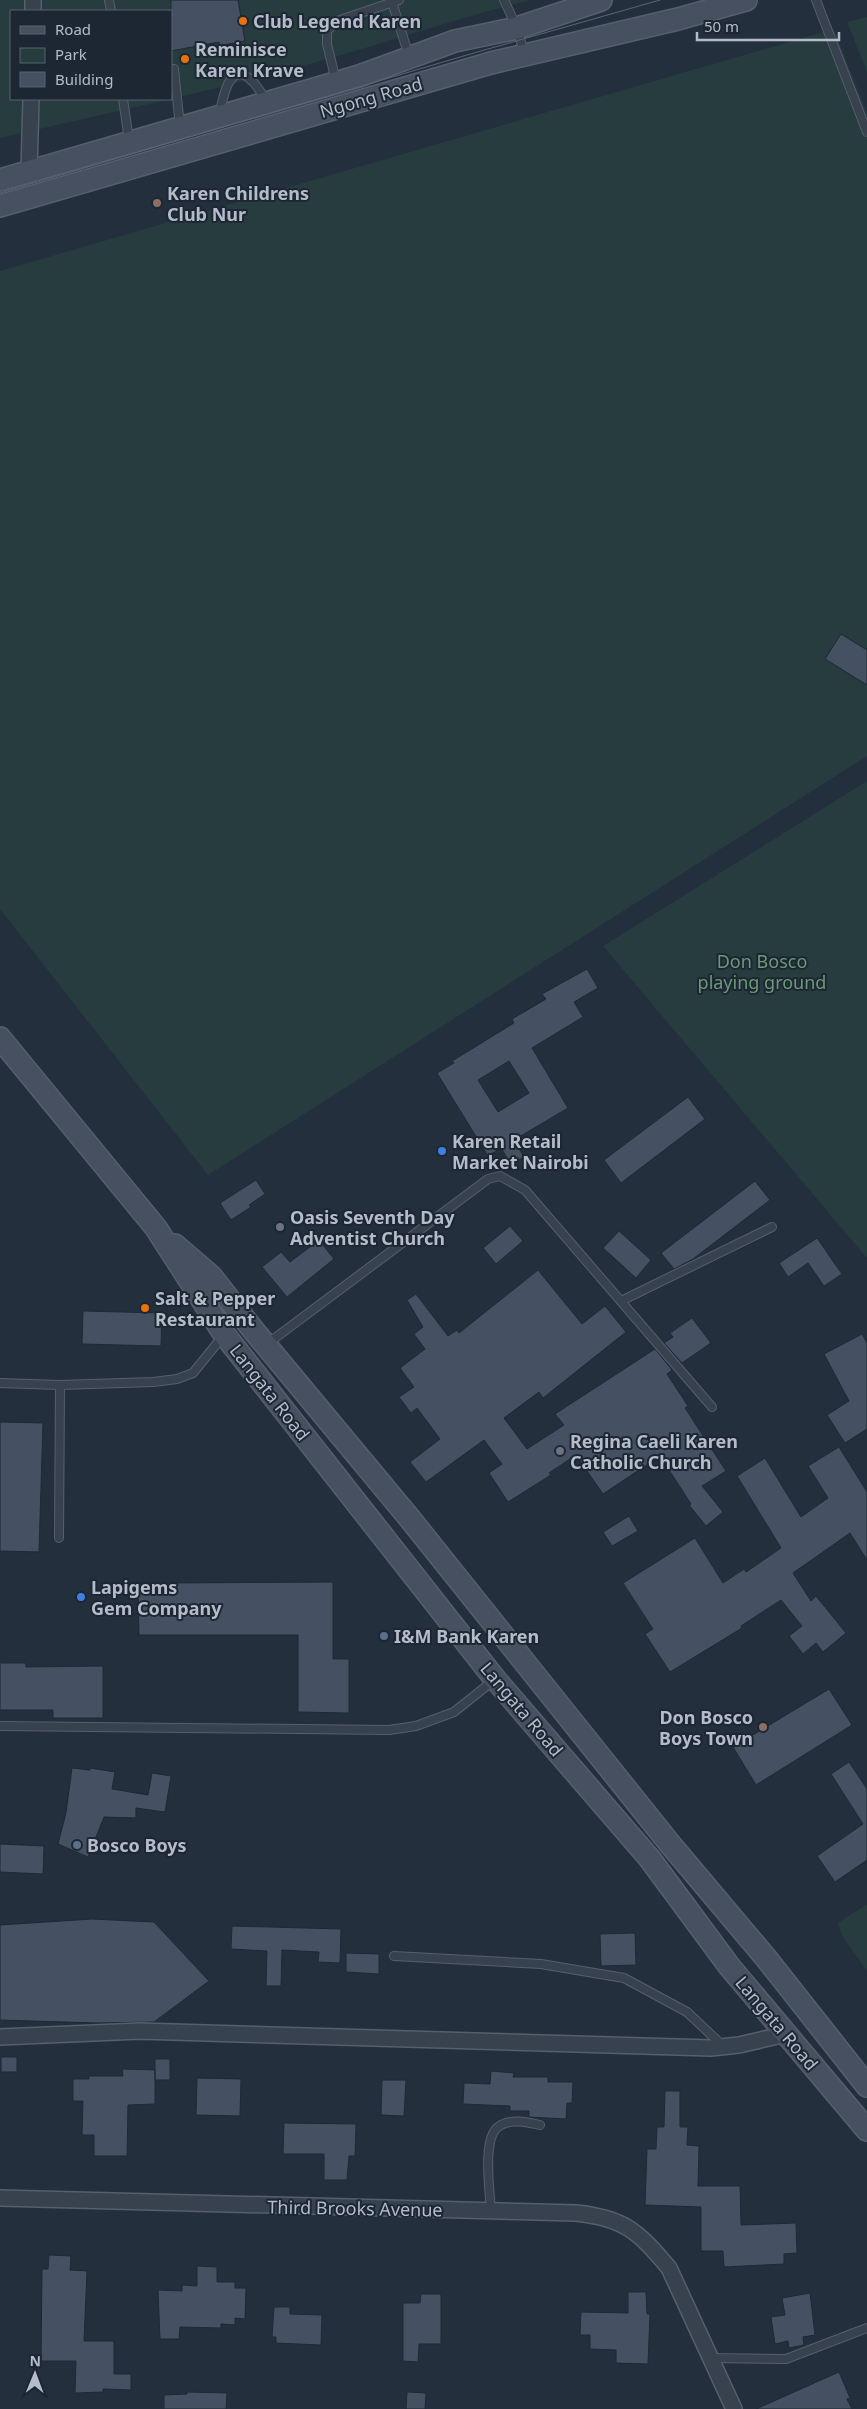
<svg xmlns="http://www.w3.org/2000/svg" width="867" height="2409" font-family="'Noto Sans',sans-serif">
	<rect width="100%" height="100%" fill="#242f3e"/>
	<!-- green -->
	<path fill="#263c3f" d="M0,0h531c-62,15 -121,35 -183,53 -58,17 -117,32 -177,46v-88h-160v88h160l-171,39z
		M867,17v55l-20,-50z
		M834,29l33,84v643l-659,419 -208,-266v-638z
		M867,781v477l-264,-312z
		M867,1904v67l-25,-35 -4,-13z"/>
	<!-- building -->
	<path fill="#455162" stroke="#1f2835" fill-rule="evenodd" d="M171,0h67l7,41 -26,5v-4l-48,9z
		M841,634l26,16v35l-42,-26z
		M587,969l11,19 -24,14 9,15 -51,31 36,60 -54,32 10,17 -13,7 -10,-16 -13,8 -51,-83 17,-10 -2,-2 62,-38 -2,-4 34,-20 -4,-5zM509,1061l20,32 -31,19 -20,-32z
		M688,1097l17,22 -84,64 -17,-23z
		M256,1180l9,14 -16,11 2,2 -20,13 -11,-17z
		M755,1181l15,19 -77,59 -19,10 -13,-16z
		M510,1226l13,15 -27,23 -13,-16z
		M619,1231l32,29 -15,18 -33,-30z
		M817,1238l25,36 -18,12 -16,-23 -20,14 -9,-14z
		M319,1240l15,19 -47,38 -25,-30 19,-15 9,10z
		M538,1270l44,54 23,-18 21,26 -83,66 -4,-6 -35,26 23,31 37,-24 -9,-11 100,-65 17,21 -5,4 21,32 -3,2 41,63 -24,15 21,26 -17,14 -17,-21 2,-1 -31,-48 -57,38 -27,-39 -27,18 2,2 -43,27 -19,-29 13,-9 -18,-24 -58,42 -16,-20 30,-23 -23,-31 -6,5 -12,-16 15,-10 -14,-19 25,-19 -11,-15 9,-7 -16,-27 9,-6 32,42 9,-6 2,3z
		M83,1311l79,2 -1,33 -79,-2z
		M692,1318l19,25 -29,20 -18,-20 9,-6 -3,-4z
		M862,1334l5,9v86l-22,14 -18,-28 22,-14 -25,-47z
		M0,1422l43,1 -4,129 -39,-1z
		M839,1447l28,45v68l-17,-27 -57,40 18,28 5,-5 30,37 -23,19 -7,-9 -13,11 -14,-18 13,-10 -21,-26 -40,26 1,2 -72,44 -25,-38 8,-5 -30,-46 72,-45 28,45 21,-14 2,3 35,-24 -44,-72 28,-18 36,59 27,-19 -20,-32z
		M629,1516l9,15 -26,15 -9,-14z
		M333,1582v77h16v54l-51,-1v-77h-159l-1,-46h27v-6z
		M0,1663h26v4l77,-1v52h-50v-8h-53z
		M829,1689l23,36 -96,60 -23,-38z
		M849,1762l18,27v71l-32,22 -18,-26 46,-32 -32,-50z
		M72,1768l18,2v-2l25,4 -3,17 36,6 4,-22 19,3 -6,36 -29,-4v10l-32,-1 -16,40 -30,-13 8,-31z
		M0,1844l44,2 -1,28 -43,-2z
		M92,1919l62,3 55,59 -55,41 -57,1 -97,-3v-95z
		M232,1926l109,3 -1,34 -22,-1 1,-10 -37,-2 -1,36h-15l1,-35 -36,-2z
		M635,1933l1,32 -35,1 -1,-32z
		M346,1953l33,1v20l-33,-2z
		M1,2057h16v15h-16z
		M155,2059h15v21h-15z
		M122,2069l33,1v34l-27,1 -1,51h-33v-21h-12l1,-34h-10v-22h16v-3h34z
		M491,2071l23,2 -1,4h35v5h25l-1,21h-5l-1,16 -37,-2v-6h-19v-5l-47,-2 1,-21 26,1z
		M197,2078l44,1 -1,37 -44,-1z
		M382,2080h24l-2,36 -23,-1z
		M665,2091h15v36h8l-1,18 12,1 -1,40h42l1,39 55,-2 1,30 -13,1v10l-60,3 -1,-16h-22v-44l-56,-2 2,-56h9l1,-22h7z
		M284,2123l72,1 -1,32h-6l-2,24h-23v-26h-41z
		M49,2255l22,1 -1,14 17,1 -3,70h30v33h17v16l-28,-1v3l-28,1 1,-32h-35l1,-92h6z
		M197,2266l20,1v15h18v6h11l-1,31 -10,-1v7l-14,-1v4l-41,-1 -1,12h-19l-2,-49 24,1v-6l15,1z
		M628,2292h18l1,22h3l-2,50 -32,-1v-13l-26,-1v-14h-10l1,-23 47,1z
		M810,2293l5,42 -12,2 1,8 -15,3 -1,-7 -13,3 -4,-27 14,-2 -3,-17z
		M421,2294h20v50h-22l-1,18 -15,-1v-58h17z
		M274,2307h16v7l32,1 -1,30 -45,-2v-6h-4z
		M839,2372l11,26 -3,1 5,10h-96z
		M187,2392l40,1 -1,16h-62v-14l23,-1z
		M407,2392l19,1 -1,16h-19z"/>
	<g fill="none" stroke-linecap="round" stroke-linejoin="round">
		<defs>
			<path id="service" d="M109,0l2,11
				M504,0l13,28 7,25
				M816,0l51,132
				M392,2l17,54
				M174,69l6,57
				M336,81l-9,-37v-13l10,-10 62,-21
				M123,99l6,41
				M220,114c2,-13 9,-56 32,-33 6,5 10,14 14,20
				M621,1301l151,-74
				M267,1344l221,-165 12,-3 25,14 187,217
				M0,1383l60,2 93,-3 24,-3 16,-6 30,-37
				M59,1538l1,-153
				M0,1726l389,4 27,-4 38,-14 40,-32
				M394,1956l147,8 83,14 63,34 37,35
				M491,2211c-1,-18 -9,-72 7,-84 11,-9 29,-5 42,-2
				M711,2358l75,1 81,-31"/>
			<path id="minor" d="M33,11v-11
				M29,171l2,-72
				M0,2037l140,-6 571,17 28,-3 47,-11
				M0,2198l576,15c48,5 62,18 93,55l65,141"/>
			<path id="secondary" d="M0,180l359,-104 96,-35 62,-13 84,-28
				M0,206l491,-143 187,-44 68,-19
				M0,1038l156,190 68,106 271,345 155,180 79,107 138,164
				M175,1245l36,31 43,55 157,189 259,324 96,114 101,128"/>
		</defs>
		<!-- service casing -->
		<use href="#service" stroke="#565f6c" stroke-width="10"/>
		<!-- minor casing -->
		<use href="#minor" stroke="#565f6c" stroke-width="18"/>
		<!-- secondary casing -->
		<use href="#secondary" stroke="#565f6c" stroke-width="24"/>
		<!-- service -->
		<use href="#service" stroke="#38414e" stroke-width="8"/>
		<!-- minor -->
		<use href="#minor" stroke="#38414e" stroke-width="15"/>
		<!-- secondary -->
		<use href="#secondary" stroke="#465061" stroke-width="21"/>
		<!-- tram -->
		<path stroke="#5a6575" stroke-width="1" d="M0,193l460,-136 200,-57"/>
	</g>
	<!-- markers -->
	<g fill="#e8710a" stroke="#1d2633" stroke-width="2">
		<circle cx="243" cy="21" r="5"/>
		<circle cx="185" cy="59" r="5"/>
		<circle cx="145" cy="1308" r="5"/>
	</g>
	<g fill="#8d6e63" stroke="#1d2633" stroke-width="2">
		<circle cx="157" cy="203" r="5"/>
		<circle cx="763" cy="1727" r="5"/>
	</g>
	<g fill="#3f7fe0" stroke="#1d2633" stroke-width="2">
		<circle cx="442" cy="1151" r="5"/>
		<circle cx="81" cy="1597" r="5"/>
	</g>
	<g fill="#6b7280" stroke="#1d2633" stroke-width="2">
		<circle cx="280" cy="1227" r="5"/>
		<circle cx="560" cy="1451" r="5"/>
	</g>
	<g fill="#5c6f8a" stroke="#1d2633" stroke-width="2">
		<circle cx="384" cy="1636" r="5"/>
		<circle cx="77" cy="1845" r="5"/>
	</g>
	<g text-anchor="middle" dominant-baseline="central" stroke-width="4" stroke-linejoin="round" paint-order="stroke">
		<!-- poi labels -->
		<g font-size="18" font-weight="bold" fill="#b4bcc9" stroke="#1d2633" text-anchor="start">
			<text x="253" y="21">Club Legend Karen</text>
			<text x="195" y="49">Reminisce<tspan x="195" dy="21">Karen Krave</tspan></text>
			<text x="167" y="193">Karen Childrens<tspan x="167" dy="21">Club Nur</tspan></text>
			<text x="452" y="1141">Karen Retail<tspan x="452" dy="21">Market Nairobi</tspan></text>
			<text x="290" y="1217">Oasis Seventh Day<tspan x="290" dy="21">Adventist Church</tspan></text>
			<text x="155" y="1298">Salt &amp; Pepper<tspan x="155" dy="21">Restaurant</tspan></text>
			<text x="570" y="1441">Regina Caeli Karen<tspan x="570" dy="21">Catholic Church</tspan></text>
			<text x="91" y="1587">Lapigems<tspan x="91" dy="21">Gem Company</tspan></text>
			<text x="394" y="1636">I&amp;M Bank Karen</text>
			<text x="753" y="1717" text-anchor="end">Don Bosco<tspan x="753" dy="21">Boys Town</tspan></text>
			<text x="87" y="1845">Bosco Boys</text>
		</g>
		<!-- street labels -->
		<g font-size="18" fill="#b4bcc9" stroke="#1d2633">
			<text transform="translate(371 97) rotate(-16)">Ngong Road</text>
			<text transform="translate(270 1392) rotate(52)">Langata Road</text>
			<text transform="translate(522 1709) rotate(50)">Langata Road</text>
			<text transform="translate(777 2023) rotate(50)">Langata Road</text>
			<text transform="translate(355 2208) rotate(1)">Third Brooks Avenue</text>
		</g>
		<!-- park labels -->
		<g font-size="18" fill="#6b9a76" stroke="#1d2633">
			<text x="762" y="961">Don Bosco<tspan x="762" dy="21">playing ground</tspan></text>
		</g>
	</g>
	<!-- legend -->
	<rect x="10" y="10" width="162" height="90" fill="#1d2633" stroke="#59626f"/>
	<rect x="20" y="26" width="25" height="8" fill="#465061" stroke="#59626f"/>
	<text x="55" y="35" font-size="15" fill="#b4bcc9">Road</text>
	<rect x="20" y="48" width="25" height="15" fill="#263c3f" stroke="#59626f"/>
	<text x="55" y="60" font-size="15" fill="#b4bcc9">Park</text>
	<rect x="20" y="72" width="25" height="15" fill="#455162" stroke="#59626f"/>
	<text x="55" y="85" font-size="15" fill="#b4bcc9">Building</text>
	<!-- north arrow -->
	<g transform="translate(35 2374) rotate(1)" stroke="#1d2633" stroke-width="4" paint-order="stroke">
	<path d="M0-4L9 19L0 12L-9 19Z" fill="#b4bcc9"/>
	<text y="-8" font-size="14" font-weight="bold" text-anchor="middle" fill="#b4bcc9">N</text>
	</g>
	<!-- scale -->
	<path d="M697 32v8h142v-8" fill="none" stroke="#b4bcc9" stroke-width="2.5"/>
	<text x="704" y="32" font-size="15" fill="#b4bcc9" stroke="#1d2633" stroke-width="4" paint-order="stroke">50 m</text>
</svg>
